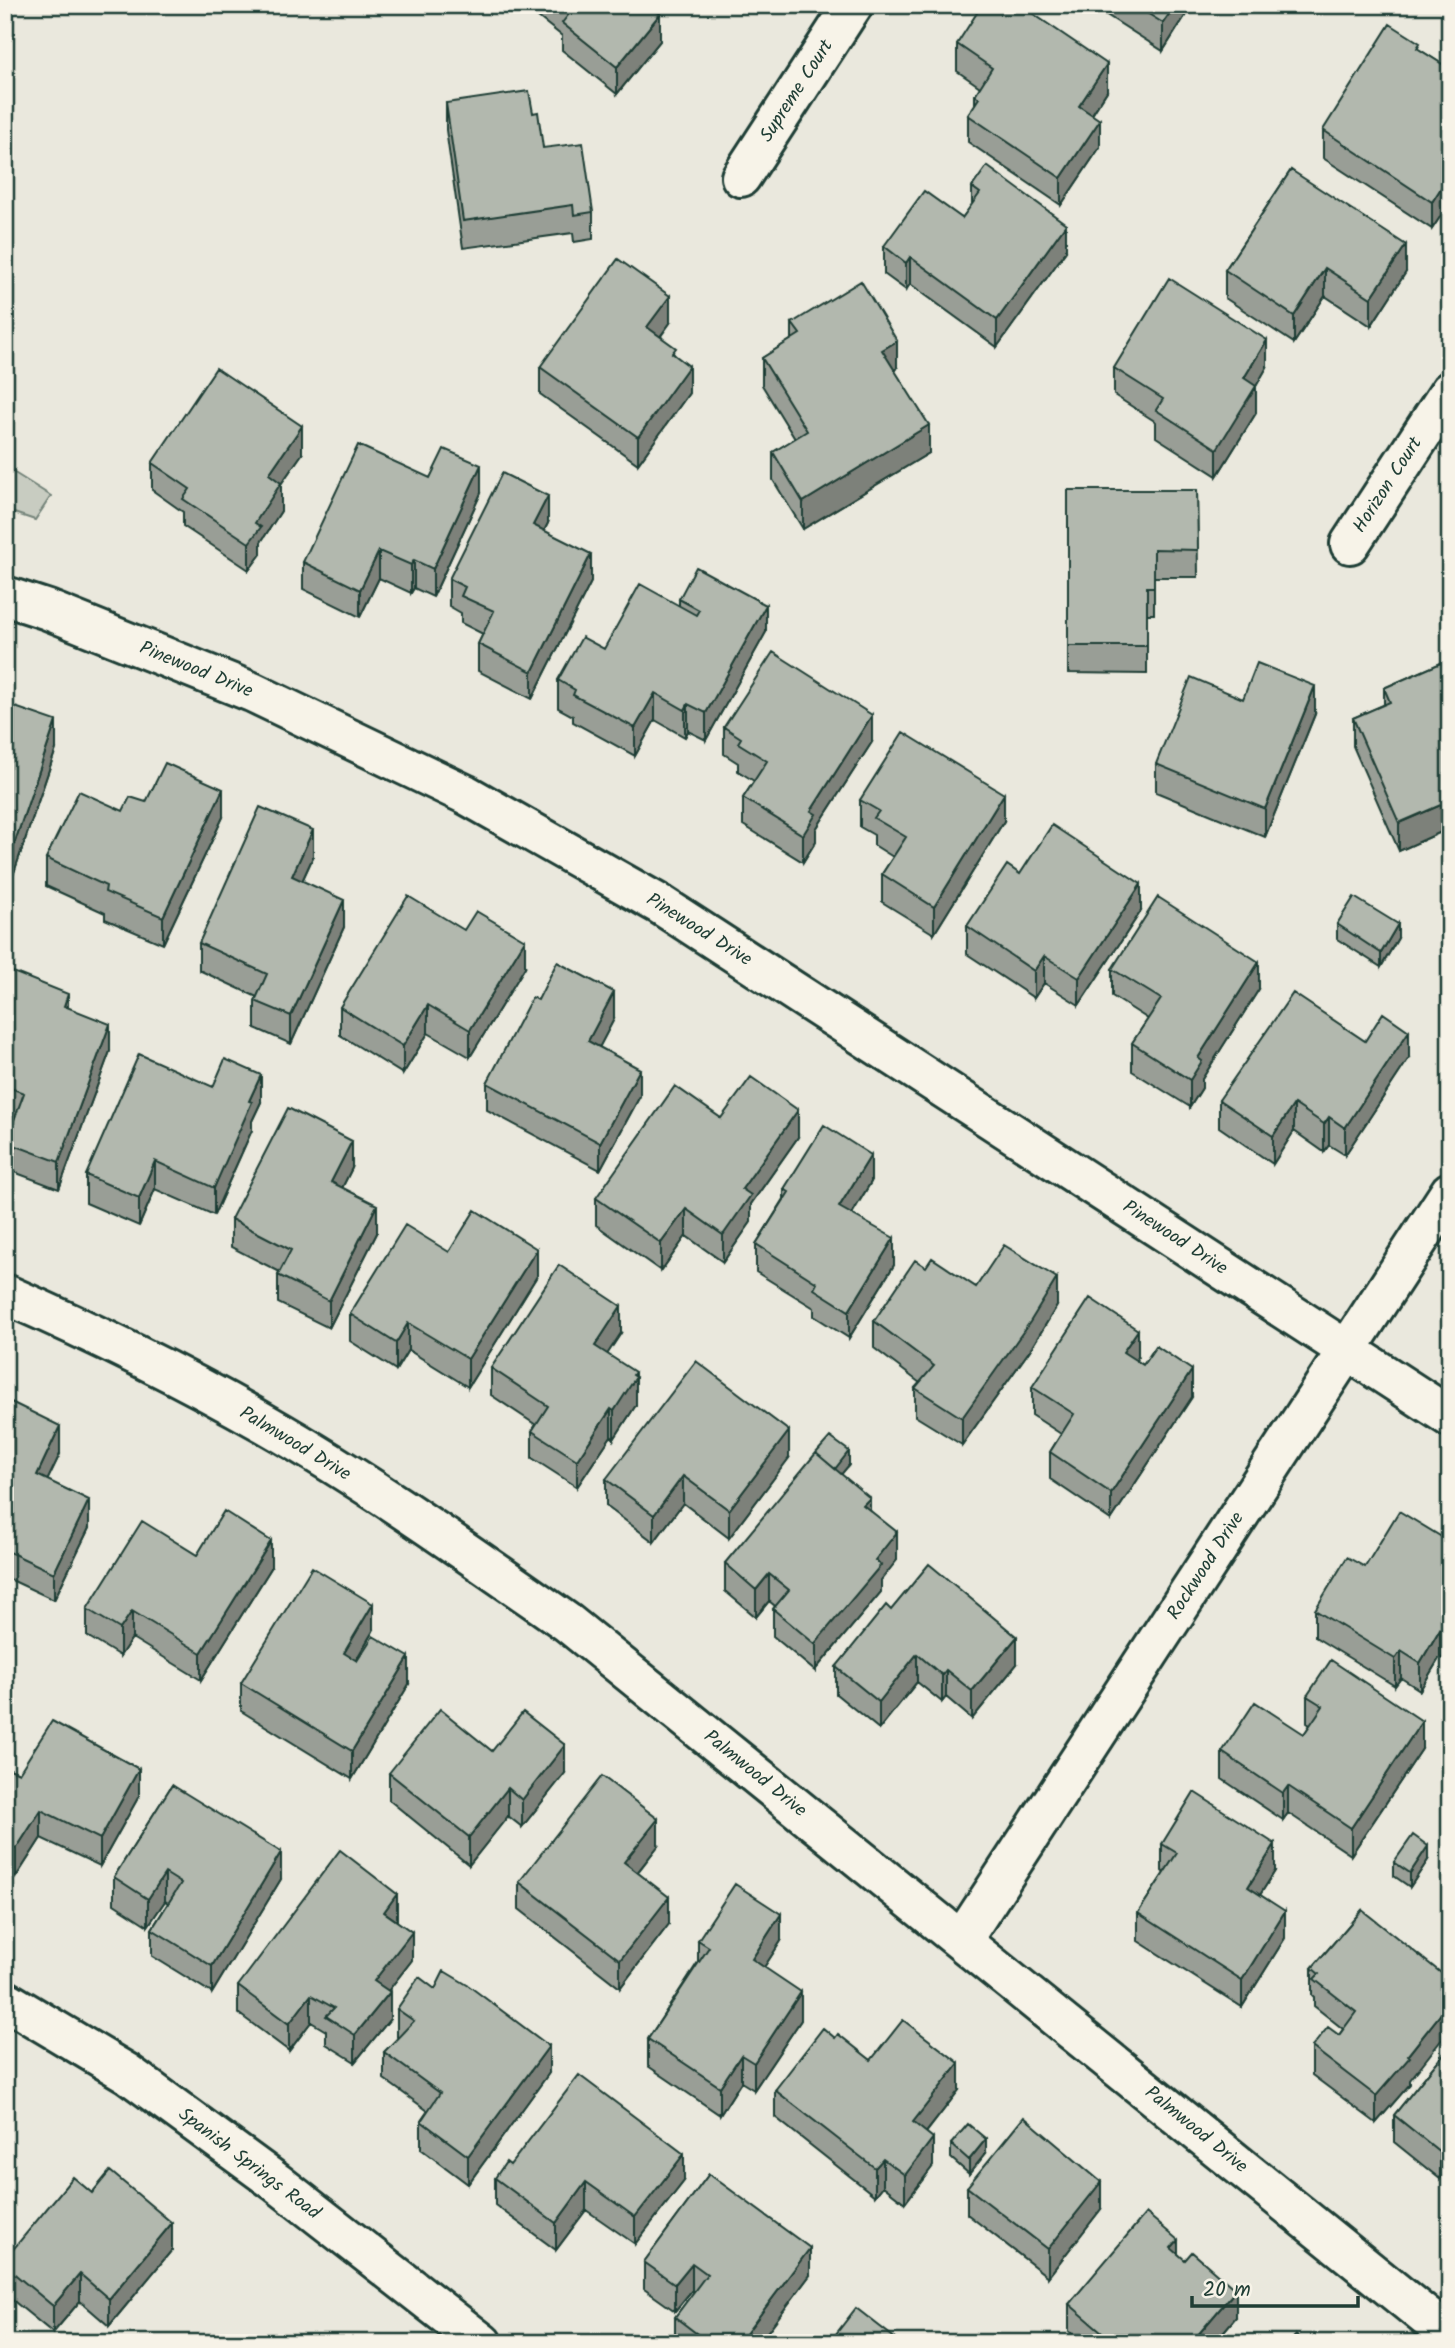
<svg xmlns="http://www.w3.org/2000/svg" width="1455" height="2348" font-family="Kalam,sans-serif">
	<rect width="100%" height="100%" fill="#eae8dd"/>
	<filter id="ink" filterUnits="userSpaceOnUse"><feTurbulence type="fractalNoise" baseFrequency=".0143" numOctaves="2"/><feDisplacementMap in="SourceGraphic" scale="14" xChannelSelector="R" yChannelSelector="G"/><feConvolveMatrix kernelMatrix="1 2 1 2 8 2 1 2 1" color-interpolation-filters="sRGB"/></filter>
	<g filter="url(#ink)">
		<!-- green -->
		<path fill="#c8ccc1" stroke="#74847a" stroke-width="2" d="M5,467l46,29 -16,24 -30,-10z"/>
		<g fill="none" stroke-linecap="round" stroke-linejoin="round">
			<defs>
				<path id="minor" d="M741,177l112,-172
					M1350,544l100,-153
					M5,596l43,14 204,82 213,102 196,111 789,512
					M5,1294c89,39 177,82 261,130 105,60 203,130 302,199l882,713
					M962,1940l488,-748
					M5,2000l122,73 149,109 206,161"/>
			</defs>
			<!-- minor casing -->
			<use href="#minor" stroke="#1f3d34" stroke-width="44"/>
			<!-- minor -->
			<use href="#minor" stroke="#f7f3e8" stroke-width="38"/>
		</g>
		<!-- wall -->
		<path fill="#999e96" stroke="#1f3d34" stroke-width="2" d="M523,5h142l-6,8 1,28 -43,53 -55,-44v-14z
			M1091,5h101l-29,46z
			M957,44l150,47 -15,24 8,32 -39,58 -93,-63v-27l7,-10v-10l5,-8 -23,-16z
			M1420,50l30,19v133l-18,27 -109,-71v-28z
			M446,103l87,10 10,35 50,64v27l-19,3 -1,-9 -110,15 -17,-118z
			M1291,170l115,102 -35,54 -46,-30 -31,47 -69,-45v-28z
			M972,187l94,64 -69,96 -87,-63 -4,6 -22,-16v-28l78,-28 10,-13z
			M670,323l-9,13 15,21 13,36 -51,71 -98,-70v-27z
			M792,323l105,45 -3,2 35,83 -126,76 -30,-49v-28l22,-13 -33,-54v-27l30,-19z
			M1267,367l-11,19v27l-39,63 -61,-39v-15l-42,-27v-27z
			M302,454l-21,30v27l-20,31v12l-12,16 -66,-44v-14l-31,-22v-27z
			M430,478l51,15 -48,104 -19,-9 -3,5 -32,-15 -19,39 -57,-28v-27z
			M1068,490h129l1,87h-44v37h-7v60l-79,-1z
			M548,523l-4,8 47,51 -59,117 -54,-28v-27l5,-10 -22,-11v-10l-12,-7v-27z
			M679,599l87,33 -60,108 -18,-9 -3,6 -30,-17 -20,36 -62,-34v-6l-15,-8v-28l46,-31 75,-44z
			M1450,659v169l-51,23 -46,-105v-28l31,-13v-17z
			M1315,714l-50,123 -109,-45v-28z
			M724,727l148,15 -56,87v12l-13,21 -60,-37v-27l11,-17 -16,-10v-8l-14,-9z
			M5,728l51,21 -47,138 -4,-1z
			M860,800l144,21 -70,113 -52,-32v-28l11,-17 -19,-12v-10l-14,-8z
			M146,802l77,15 -60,127 -58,-25v-6l-59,-27v-28l77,-47z
			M313,857l-11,24 42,46 -53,117 -36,-16v-27l2,-4 -58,-27v-27z
			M1020,874l121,37 -62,94 -35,-22 -10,15 -67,-44v-28z
			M1337,924l61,14 -17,29 -44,-28z
			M525,967l-55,90 -42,-24 -25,41 -63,-39v-28z
			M1112,969l147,20 -57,90v9l-12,19 -58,-36v-28l16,-24 -36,-23z
			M5,979l63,28 42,44 -51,138 -53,-20v-27l9,-25 -10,-4z
			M538,1000l76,19 -15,28 41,49 -40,74 -113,-60v-27z
			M1450,1000v19l-3,-1v-14z
			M1365,1041l44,17 -64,97 -16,-10 -5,7 -30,-21 -21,33 -54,-37v-27z
			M213,1087l48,15 -9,19v9l-38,85 -59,-26 -16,37 -53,-23v-28z
			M721,1118l77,19 -47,67v18l-28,40 -37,-26 -25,35 -65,-46v-27z
			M352,1168l-10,20 35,45 -48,95 -51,-25v-28l2,-3 -49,-25v-28z
			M871,1182l-19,32 42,51 -45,73 -35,-22v-8l-58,-36v-28l28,-45v-10z
			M449,1252l88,24 -69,111 -60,-37 -12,20 -46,-29v-27z
			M926,1267l50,20 81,19 -27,44 -68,95 -47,-29v-28l5,-5 -46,-35v-27z
			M621,1333l-14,21 28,22 1,29 -22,34 -3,-3 -34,51 -45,-29v-27l4,-6 -45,-30v-27z
			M1138,1357l-2,3 56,37 -81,123 -61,-41v-27l11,-18 -29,-19v-28z
			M5,1399l55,55 -13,26 42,48 -35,72 -49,-23z
			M789,1458l-60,80 -46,-35 -29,39 -48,-36v-27z
			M849,1465l-8,9 29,36 27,50 -16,20v12l-65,77v3l-43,-36v-27l2,-3 -6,-5 -13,16 -31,-26v-28z
			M1450,1542v120l-10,-5 -20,33 -19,-12 -6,8 -80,-49v-27l50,-43z
			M197,1555l74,13 -70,112 -69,-42 -12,18 -33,-20v-27z
			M891,1610l126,54 -45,55 -26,-22 -4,5 -25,-20 -38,47 -43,-35v-27z
			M373,1631l-17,29 53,24 -57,95 -111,-68v-28z
			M1307,1696l115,53 -71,106 -63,-42 -5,7 -61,-41v-27l82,-18 6,-9 -3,-2z
			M492,1751l73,22 -43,54 -14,-11 -39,49 -80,-65v-27z
			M5,1767l14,6 120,23 -39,70 -59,-28 -25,39 -11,-6z
			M172,1785l109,94 -69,114 -60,-37v-27l16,-26 -3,-2 -17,25 -34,-22v-27z
			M1162,1844l113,27 -15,24 25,43 -43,69 -104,-66v-28l26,-40 -2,-2z
			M658,1846l-20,26 31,52 -49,64 -101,-79v-27z
			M1428,1860l-18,27 -16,-11v-14z
			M1362,1910l48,170v4l-34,39 -64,-48v-28l27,-12 4,-6 -29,-23v-9l-2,-2v-27z
			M397,1921l15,39 -24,31 2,28 -35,43 -29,-18v-13l-15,-9 -22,29 -51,-38v-27z
			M698,1940l83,1 -17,26 37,53 -47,70 -13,-8 -21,33 -72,-49v-27l50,-77z
			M435,1989l114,84 -81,111 -47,-35v-28l7,-10 -44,-32v-27l14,-14 -1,-1v-28z
			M835,2038l36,22 88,30 -33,43 7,33 -28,37 -22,-17 -8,10 -100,-79v-27z
			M1450,2046l-10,133 -46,-37v-27z
			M951,2144l35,9 -17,21 -18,-16z
			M510,2165l174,16 -49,63 -49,-34 -30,40 -61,-45v-27z
			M709,2174l101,101 -51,68h-84v-26l19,-25 -2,-2 -17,21 -31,-22v-27z
			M967,2187l134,22 -53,68 -81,-63z
			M92,2193l80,57 -63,76 -29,-25 -27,32 -48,-39v-35z
			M1178,2254l58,63 -22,26h-132l-13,-12v-27z"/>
		<!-- shaded-wall -->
		<path fill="#7d817a" stroke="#1f3d34" stroke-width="2" d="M646,5h19l-19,25z
			M1175,5h17l-29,46v-28z
			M660,14v27l-43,53v-27z
			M1107,64v27l-28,43v-28z
			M1100,120v27l-39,58v-27z
			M1450,174v28l-18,27v-27z
			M1066,224v27l-69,96v-27z
			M1406,245v27l-35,54v-28z
			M910,257v27l-4,6v-27z
			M1325,268v28l-31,47v-27z
			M670,296v27l-23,31v-27z
			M1267,340v27l-17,30 6,-11v27l-39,63v-27l27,-71z
			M897,341v27l-15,9v-27z
			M689,366v27l-51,71v-27z
			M929,425v28l-126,76v-27z
			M302,426v28l-21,30v27l-20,31v12l-12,16v-27l20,-69z
			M481,465v28l-48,104v-28z
			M548,496v27l-15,30v-28z
			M379,551v27l-19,39v-27z
			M591,554v28l-59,117v-27z
			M414,560v28l-3,5v-28z
			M766,605v27l-60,108v-27z
			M1315,686v28l-50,123v-28z
			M655,693v27l-20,36v-28z
			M688,704v27l-3,6v-27z
			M872,715v27l-56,87v12l-13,21v-27l8,-24z
			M56,721v28l-47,138v-28z
			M223,789v28l-60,127v-27z
			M1004,794v27l-70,113v-27z
			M1450,801v27l-51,23v-28z
			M313,830v27l-21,46v-27z
			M1141,884v27l-62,94v-27z
			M344,900v27l-53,117v-28z
			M1398,924v14l-17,29v-14z
			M525,940v27l-55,90v-27z
			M1044,956v27l-10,15v-27z
			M1259,962v27l-57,90v9l-12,19v-27l8,-22z
			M614,992v27l-26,50v-28z
			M68,994v27l-4,-15z
			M428,1005v28l-25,41v-28z
			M110,1024v27l-51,138v-27z
			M1409,1031v27l-64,97v-27z
			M640,1069v27l-40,74v-27z
			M261,1075v27l-9,19v9l-38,85v-27l35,-87z
			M1294,1104v27l-21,33v-28z
			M798,1110v27l-47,67v18l-28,40v-27l19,-46z
			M1329,1117v28l-5,7v-28z
			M352,1141v27l-21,42v-28z
			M871,1155v27l-32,52v-27z
			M155,1161v28l-16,37v-28z
			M377,1205v28l-48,95v-27z
			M686,1209v27l-25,35v-28z
			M894,1238v27l-45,73v-27z
			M537,1249v27l-69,111v-28z
			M1057,1278v28l-27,44 -68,95v-27z
			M621,1306v27l-26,40v-27z
			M408,1323v27l-12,20v-27z
			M1138,1330v27l-15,22v-27z
			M1192,1370v27l-81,123v-27z
			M635,1372v8l1,-3v28l-22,34v-28z
			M611,1409v27l-34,51v-27z
			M60,1426v28l-23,48v-27z
			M789,1431v27l-60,80v-28z
			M849,1451v14l-18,22v-14z
			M683,1476v27l-29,39v-27z
			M870,1498v27l-7,-20z
			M89,1500v28l-35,72v-27z
			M897,1532v28l-16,20v12l-65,77v-27l59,-82z
			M271,1541v27l-70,112v-27z
			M769,1574v27l-13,16v-27z
			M373,1604v27l-29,49v-27z
			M132,1611v27l-12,18v-27z
			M1440,1629v28l-20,33v-27z
			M1017,1637v27l-45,55v-28z
			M1401,1651v27l-6,8v-27z
			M917,1654v28l-38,47v-27z
			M409,1657v27l-57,95v-28z
			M946,1670v27l-4,5v-27z
			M1422,1721v28l-71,106v-27z
			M565,1745v28l-43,54v-27z
			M139,1769v27l-39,70v-27z
			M1288,1786v27l-5,7v-27z
			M508,1788v28l-39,49v-28z
			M41,1810v28l-25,39v-28z
			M658,1819v27l-34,43v-27z
			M1275,1844v27l-27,43v-27z
			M1428,1846v14l-18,27v-14z
			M281,1852v27l-69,114v-27z
			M165,1873v28l-17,25v-27z
			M397,1894v27l-13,-9z
			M669,1897v27l-49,64v-28z
			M1285,1911v27l-43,69v-27z
			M781,1914v27l-29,45v-27z
			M412,1932v28l-38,49v-28z
			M390,1992v27l-35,43v-27z
			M801,1992v28l-47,70v-27z
			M311,1995v27l-22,29v-27z
			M1450,2002v27l-40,51v4l-34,39v-27z
			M549,2046v27l-81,111v-28z
			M741,2055v27l-21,33v-28z
			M959,2063v27l-46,59v-27z
			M933,2138v28l-28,37v-28z
			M986,2139v14l-17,21v-14z
			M1450,2140v27l-10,12v-27z
			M684,2154v27l-49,63v-27z
			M883,2159v27l-8,10v-28z
			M586,2182v28l-30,40v-27z
			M1101,2182v27l-53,68v-28z
			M172,2223v27l-63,76v-27z
			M1178,2240v28l-7,-20z
			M810,2248v27l-51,68h-20z
			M692,2263v27l-17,21v-27z
			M80,2274v27l-27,32v-27z
			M1236,2290v27l-22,26h-23z"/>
		<!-- building -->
		<path fill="#b2b8ae" stroke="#1f3d34" stroke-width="2" d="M557,5h92l11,9 -43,53 -55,-44 7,-9z
			M982,5h38l87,59 -28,42 21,14 -39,58 -93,-63 11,-17 -4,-3 17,-27 -35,-24z
			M1134,5h41l-12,18z
			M1390,24l30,19 -3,5 33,21v105l-18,28 -109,-72z
			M529,91l4,22 5,-1 5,36 40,-5 10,69 -19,3 -1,-10 -110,16 -17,-118z
			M987,166l79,58 -69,96 -87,-63 -4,6 -22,-17 40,-55 38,27 18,-25 -8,-6z
			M1291,170l115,75 -35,53 -46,-30 -31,48 -69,-46z
			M618,259l52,37 -23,31 29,21 -4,5 17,13 -51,71 -98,-70z
			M1169,278l98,62 -23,38 12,8 -39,63 -61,-39 7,-11 -49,-31z
			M861,281l36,60 -15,9 47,75 -126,77 -30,-50 34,-21 -45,-73 38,-24 -8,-11z
			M216,368l86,58 -33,48 12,9 -26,40 6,4 -12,16 -66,-44 7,-10 -38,-26z
			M358,445l72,33 14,-29 37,16 -48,104 -19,-9 -3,5 -32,-14 -19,39 -57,-28z
			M502,473l46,23 -15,29 58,29 -59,118 -54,-28 16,-33 -33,-15 4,-9 -16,-8z
			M1068,490h129l1,60 -44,-1v38h-7v59h-79z
			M696,567l70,38 -60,108 -18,-9 -3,6 -30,-17 -20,35 -62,-33 2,-5 -17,-10 24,-43 22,12 36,-65 56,31 3,-5 -20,-11z
			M773,652l99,63 -61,96 5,3 -13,21 -60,-37 24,-37 -29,-18 3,-5 -17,-11z
			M1450,659v142l-51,22 -46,-105 37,-16 -6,-14z
			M1257,663l58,23 -50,123 -109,-45 35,-87 52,22z
			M15,707l41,14 -47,138 -4,-1v-130l3,1z
			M903,732l101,62 -70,113 -52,-33 24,-37 -32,-19 5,-7 -19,-11z
			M165,763l58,26 -60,128 -58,-25 1,-6 -60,-28 33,-67 44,20 7,-14 16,5z
			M260,807l53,23 -21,46 52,24 -53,116 -36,-15 12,-27 -68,-31z
			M1052,825l89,59 -62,94 -35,-22 -10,15 -67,-45 40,-61 13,9z
			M408,896l56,34 12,-19 49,29 -55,90 -42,-25 -25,41 -63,-39z
			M1158,897l101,65 -61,96 4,3 -12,19 -58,-37 29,-44 -49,-30z
			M1354,897l44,27 -17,29 -44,-29z
			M557,962l57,30 -26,49 52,28 -40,74 -113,-60 45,-86 6,3z
			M8,970l60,24 -4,12 46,18 -51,138 -53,-20 18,-49 -19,-7v-107z
			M1293,993l72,48 18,-28 26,18 -64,97 -16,-11 -5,7 -30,-20 -21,32 -54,-36z
			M139,1054l74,33 12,-28 36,16 -12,26 3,1 -38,86 -59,-27 -16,37 -53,-23z
			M751,1077l47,33 -56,79 9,6 -28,40 -37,-26 -25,34 -65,-45 79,-112 46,32z
			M288,1108l64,33 -21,41 46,23 -48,96 -51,-26 13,-25 -60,-31z
			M824,1125l47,30 -32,52 55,31 -45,73 -35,-22 3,-6 -61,-39 33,-52 -5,-3z
			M475,1210l62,39 -69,110 -60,-36 -12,20 -46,-29 55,-89 44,27z
			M1004,1245l53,33 -27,44 -68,96 -47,-30 19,-22 -60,-45 41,-61 11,7 6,-9 44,29z
			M559,1265l62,41 -26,40 40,26 -2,3 3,2 -22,34 -3,-2 -34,51 -45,-29 16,-25 -57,-38z
			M1090,1298l48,32 -15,22 20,13 13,-19 36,24 -81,123 -61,-41 24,-38 -42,-27z
			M696,1361l93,70 -60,79 -46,-34 -29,39 -48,-36z
			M5,1399l55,27 -23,49 52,25 -35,73 -49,-23z
			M830,1437l19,14 -14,18 -19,-16z
			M816,1453l54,45 -7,7 34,27 -22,28 6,5 -65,77v3l-43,-36 16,-19 -20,-16 -13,16 -31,-27z
			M224,1511l47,30 -70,112 -69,-42 -12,18 -33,-20 55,-88 55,34z
			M1399,1511l51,31v93l-10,-6 -20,34 -19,-12 -6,8 -80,-49 32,-53 18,10z
			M929,1564l88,73 -45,54 -26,-21 -4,5 -25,-21 -38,48 -43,-35 50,-62 5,5z
			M312,1567l61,37 -29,49 13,8 16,-25 36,21 -57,94 -111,-68z
			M1331,1660l91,61 -71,107 -63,-42 -5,7 -61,-41 33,-50 49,32 19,-28 -16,-10z
			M440,1709l52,42 31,-39 42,33 -43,55 -14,-12 -39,49 -80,-64z
			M52,1721l87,48 -39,70 -59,-29 -25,39 -11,-5v-77l14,6z
			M602,1776l56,43 -34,43 45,35 -49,63 -101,-78z
			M172,1785l109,67 -69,114 -60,-37 29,-46 -16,-10 -17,26 -34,-22z
			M1194,1792l81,52 -27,43 37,24 -43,69 -104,-67 39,-60 -15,-9z
			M1413,1835l15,11 -18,27 -16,-11z
			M340,1850l57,44 -13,18 28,20 -38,49 16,11 -35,43 -29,-19 8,-8 -23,-13 -22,29 -51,-38z
			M735,1884l46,30 -29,45 49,33 -47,71 -13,-8 -21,32 -72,-48 61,-92 -11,-7z
			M1362,1910l88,70v22l-42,53 2,2 -34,39 -64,-49 16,-20 11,8 17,-23 -42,-33 5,-5 -7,-6z
			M444,1971l25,15 80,60 -81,110 -47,-35 19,-28 -56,-41 30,-31 -17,-12 22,-32 16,12z
			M903,2020l56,43 -46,59 20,16 -28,37 -22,-16 -8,9 -100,-78 48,-62 12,10 3,-4 33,26z
			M1450,2046v94l-10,12 -46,-37z
			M579,2075l105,79 -49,63 -49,-35 -30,41 -61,-45 11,-16 4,3z
			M1024,2117l77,65 -53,67 -81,-62z
			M968,2124l18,15 -17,21 -18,-16z
			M110,2171l62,52 -63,76 -29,-25 -27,32 -48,-40v-7l68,-82 19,16z
			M709,2174l101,74 -71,95h-30l-34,-26 32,-43 -15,-11 -17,21 -31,-22z
			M1146,2213l32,27 -7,8 14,12 7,-8 44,38 -45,53h-76l-46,-39z
			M856,2308l45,35h-72z
			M1296,2335l9,8h-16z"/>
	</g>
	<g text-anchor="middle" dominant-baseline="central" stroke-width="6" stroke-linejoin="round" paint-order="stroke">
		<!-- street labels -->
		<g font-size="19" fill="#1f3d34" stroke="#f7f3e8">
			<text transform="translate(797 91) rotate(-57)">Supreme Court</text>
			<text transform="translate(1388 485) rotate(-57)">Horizon Court</text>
			<text transform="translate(196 670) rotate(22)">Pinewood Drive</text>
			<text transform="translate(699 930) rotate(32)">Pinewood Drive</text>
			<text transform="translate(1175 1238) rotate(33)">Pinewood Drive</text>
			<text transform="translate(295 1444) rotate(31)">Palmwood Drive</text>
			<text transform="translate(1206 1566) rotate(-57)">Rockwood Drive</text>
			<text transform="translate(755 1774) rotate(39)">Palmwood Drive</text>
			<text transform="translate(1196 2130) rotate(39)">Palmwood Drive</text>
			<text transform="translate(249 2164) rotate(37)">Spanish Springs Road</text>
		</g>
	</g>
	<!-- margin -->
	<rect width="1455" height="2348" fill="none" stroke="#f7f3e8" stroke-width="28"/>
	<rect x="14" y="14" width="1427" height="2320" fill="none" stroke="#1f3d34" stroke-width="2.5" filter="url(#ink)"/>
	<!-- scale -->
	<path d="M1192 2296v10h166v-10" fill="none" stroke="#1f3d34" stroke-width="3.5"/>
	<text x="1203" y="2296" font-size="21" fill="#1f3d34" stroke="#f7f3e8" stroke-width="5" paint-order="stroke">20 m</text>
</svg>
